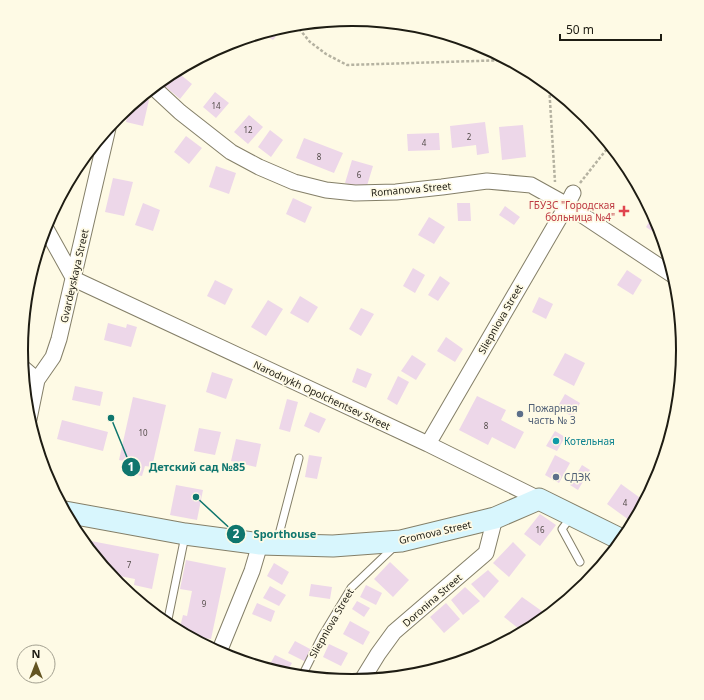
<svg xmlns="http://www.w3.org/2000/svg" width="704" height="700" font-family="'Noto Sans',sans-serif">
	<rect width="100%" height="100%" fill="#fefae5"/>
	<!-- building -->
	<path fill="#edd7e9" d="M285,26l-12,14 -11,-7 10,-3z
		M176,71l16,13 -12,15 -19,-16 8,-9z
		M215,92l14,11 -13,15 -13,-11z
		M140,98l9,2 -6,26 -17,-4 4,-16z
		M249,115l14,12 -15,17 -14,-12z
		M485,122l4,31 -12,2 -1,-10 -24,3 -2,-22z
		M523,125l3,32 -24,3 -3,-33z
		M270,130l13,10 -12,17 -13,-10z
		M439,133l1,17 -32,1 -1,-17z
		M186,136l16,12 -13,16 -15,-12z
		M304,138l39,15 -9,20 -38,-15z
		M352,160l21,6 -7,23 -21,-6z
		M216,166l20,7 -7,21 -20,-7z
		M113,178l20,4 -9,34 -19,-4z
		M293,198l19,9 -7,16 -19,-9z
		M143,203l17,7 -7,21 -18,-6z
		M457,203h13l1,18h-13z
		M505,206l15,11 -6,8 -15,-10z
		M653,215l5,9 4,14 -16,-11z
		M429,217l16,10 -11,17 -16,-9z
		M413,268l12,7 -10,18 -12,-7z
		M627,270l15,10 -9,15 -16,-10z
		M440,276l10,7 -12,18 -10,-6z
		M215,280l18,9 -8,16 -18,-9z
		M300,296l18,11 -10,16 -18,-10z
		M539,297l14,7 -7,15 -14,-7z
		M268,300l15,9 -17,27 -15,-9z
		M361,308l13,6 -13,22 -12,-7z
		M108,323l18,5 1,-4 10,3 -6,20 -27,-7z
		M446,337l17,12 -8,13 -18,-11z
		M565,353l20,10 -11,23 -21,-11z
		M412,355l14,9 -10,16 -15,-9z
		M357,368l15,6 -6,14 -14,-6z
		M212,372l21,7 -7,20 -20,-7z
		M398,376l11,6 -12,23 -10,-6z
		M75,386l28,6 -3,14 -28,-6z
		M565,394l15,9 -7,14 -16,-9z
		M477,396l29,14 -5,10 23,12 -9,17 -23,-12 -4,8 -29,-15z
		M133,397l33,8 -14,62 -7,-1 -3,10 -20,-4 2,-11 -5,-1z
		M287,399l11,3 -8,30 -11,-3z
		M310,412l16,7 -7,14 -15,-7z
		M62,420l46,12 -5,19 -46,-12z
		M199,428l22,4 -6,23 -21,-4z
		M555,431l10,6 -8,14 -11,-5z
		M236,439l25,5 -5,23 -25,-6z
		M309,455l13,2 -5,22 -12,-2z
		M555,455l15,8 -11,20 -14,-8z
		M582,465l8,5 -12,20 -8,-5z
		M621,484l22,16 -2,4 2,1 -10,18 -26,-19z
		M176,485l27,5 -6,30 -27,-5z
		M540,514l16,11 -16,21 -16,-12z
		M91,541l68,13 -7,35 -18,-4 1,-6 -26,-5 -20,-25z
		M513,542l13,13 -17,22 -16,-14z
		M186,560l40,8 -15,71 -27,-5 -5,-3 4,-16 4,1 5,-25 -12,-2z
		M390,562l19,18 -16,17 -19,-18z
		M274,563l15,9 -7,13 -15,-9z
		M488,570l11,11 -15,17 -13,-14z
		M311,584l21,3 -2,12 -21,-3z
		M366,585l16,8 -6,12 -16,-8z
		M270,586l16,9 -7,11 -16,-8z
		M465,587l15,14 -17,14 -12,-15z
		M522,597l24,17 -13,13 -10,5 -19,-15z
		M357,601l13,7 -6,9 -12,-8z
		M257,603l18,8 -4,11 -19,-8z
		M446,603l14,16 -16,14 -14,-16z
		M350,621l20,11 -7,13 -20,-11z
		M295,641l17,9 -6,12 -18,-9z
		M329,644l19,9 -7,13 -18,-9z
		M275,655l17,8 -6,11 -17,-8z
		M312,671l11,6v1l-13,-1z"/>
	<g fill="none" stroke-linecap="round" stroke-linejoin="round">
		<defs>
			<path id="lane" d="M571,517l-9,12 18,33
				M277,542l22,-84
				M167,624l18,-88
				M302,676l20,-40 29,-48 44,-42"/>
			<path id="street" d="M153,87l27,25 51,40 28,15 35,15 32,8 29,3 41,-1 46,-5 45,-6 44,4 36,20 107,71
				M45,227l29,52 354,165 111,55
				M23,368l14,12
				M29,419l8,-39 16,-23 6,-18 49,-211
				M428,444l139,-239 6,-12
				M219,652l33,-81 8,-27
				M362,680l16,-26 16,-22 92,-79 9,-35"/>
			<path id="secondary" d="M65,512l120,22 75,10 73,2 68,-5 94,-23 44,-19 83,41"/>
		</defs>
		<!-- lane casing -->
		<use href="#lane" stroke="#847f68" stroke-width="9"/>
		<!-- street casing -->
		<use href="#street" stroke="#847f68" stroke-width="17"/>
		<!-- secondary casing -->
		<use href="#secondary" stroke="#847f68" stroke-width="23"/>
		<!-- path -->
		<path stroke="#b5b2a1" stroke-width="2.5" stroke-dasharray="3 2" stroke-linecap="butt" d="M296,25l14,17 16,12 21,11 161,-5
			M549,85l6,97
			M580,183l30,-38"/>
		<!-- lane -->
		<use href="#lane" stroke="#fff" stroke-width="7"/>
		<!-- street -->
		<use href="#street" stroke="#fff" stroke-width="15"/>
		<!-- secondary -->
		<use href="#secondary" stroke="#d8f6fd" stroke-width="21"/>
	</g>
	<!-- markers -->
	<path fill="#e0444e" stroke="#fefae5" stroke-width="1.5" d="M622 205h4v4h4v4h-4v4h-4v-4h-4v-4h4z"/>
	<g fill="#5c6f8a" stroke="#fefae5" stroke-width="1.5">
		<circle cx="520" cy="414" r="4"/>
		<circle cx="556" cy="477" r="4"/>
	</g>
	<circle fill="#0f9aa8" stroke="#fefae5" stroke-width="1.5" cx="556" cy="441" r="4"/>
	<g text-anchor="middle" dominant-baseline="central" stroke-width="3.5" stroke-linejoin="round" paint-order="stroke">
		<!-- number labels -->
		<g font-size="8" fill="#524b48">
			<text x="216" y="105">14</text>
			<text x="248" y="129">12</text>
			<text x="469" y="136">2</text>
			<text x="424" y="142">4</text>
			<text x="319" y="156">8</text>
			<text x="359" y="174">6</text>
			<text x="486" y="425">8</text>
			<text x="143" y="432">10</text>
			<text x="625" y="502">4</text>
			<text x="540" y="529">16</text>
			<text x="129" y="564">7</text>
			<text x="204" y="603">9</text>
		</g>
		<!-- street labels -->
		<g font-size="10" fill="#1e1c13" stroke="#fefae5">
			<text transform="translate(411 189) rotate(-5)">Romanova Street</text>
			<text transform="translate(74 276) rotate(-77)">Gvardeyskaya Street</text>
			<text transform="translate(500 319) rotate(-60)">Sliepniova Street</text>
			<text transform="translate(322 395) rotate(25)">Narodnykh Opolchentsev Street</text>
			<text transform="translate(435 532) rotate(-13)">Gromova Street</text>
			<text transform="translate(432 600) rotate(-41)">Doronina Street</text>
			<text transform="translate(331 623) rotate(-60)">Sliepniova Street</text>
		</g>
		<!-- health labels -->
		<g font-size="10" fill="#be3a42" stroke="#fefae5" text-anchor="end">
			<text x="615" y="205">ГБУЗС "Городская<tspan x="615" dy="12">больница №4"</tspan></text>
		</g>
		<!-- service labels -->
		<g font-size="10" fill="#4e5e75" stroke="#fefae5" text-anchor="start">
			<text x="528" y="408">Пожарная<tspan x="528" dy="12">часть № 3</tspan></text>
			<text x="564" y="477">СДЭК</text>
		</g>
		<!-- culture labels -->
		<g font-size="10" fill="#0d838f" stroke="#fefae5" text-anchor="start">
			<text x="564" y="441">Котельная</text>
		</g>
	</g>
	<!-- crop -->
	<path d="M0 0H704V700H0ZM28 350a324 324 0 1 1 648 0a324 324 0 1 1-648 0Z" fill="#fefae5" fill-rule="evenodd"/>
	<path fill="none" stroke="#1e1c13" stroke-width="2" d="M28 350a324 324 0 1 1 648 0a324 324 0 1 1-648 0Z"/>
	<!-- callouts -->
	<path fill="none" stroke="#0f766e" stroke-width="1.5" d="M111 418L131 467M196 497L236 534"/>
	<g fill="#0f766e" stroke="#fefae5" stroke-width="1.5">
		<circle cx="111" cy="418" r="4"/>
		<circle cx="196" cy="497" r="4"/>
		<circle cx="131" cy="467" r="10"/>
		<circle cx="236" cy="534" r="10"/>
	</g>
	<g font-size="12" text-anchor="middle" font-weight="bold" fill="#fff">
		<text x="131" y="471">1</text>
		<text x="236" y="538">2</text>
	</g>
	<g font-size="11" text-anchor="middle" font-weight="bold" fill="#0f766e" stroke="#fefae5" stroke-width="3.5" stroke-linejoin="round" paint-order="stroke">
		<text x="197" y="471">Детский сад №85</text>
		<text x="285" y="538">Sporthouse</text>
	</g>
	<!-- north arrow -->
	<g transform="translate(36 664)"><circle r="19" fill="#fefae5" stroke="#a4a191"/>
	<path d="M0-3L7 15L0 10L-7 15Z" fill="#645522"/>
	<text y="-6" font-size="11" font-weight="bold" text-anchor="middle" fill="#1e1c13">N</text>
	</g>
	<!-- scale -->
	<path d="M560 34v6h101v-6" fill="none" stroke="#1e1c13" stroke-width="2"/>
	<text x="566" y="34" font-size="12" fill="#1e1c13" stroke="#fefae5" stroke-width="3" paint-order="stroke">50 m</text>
</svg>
